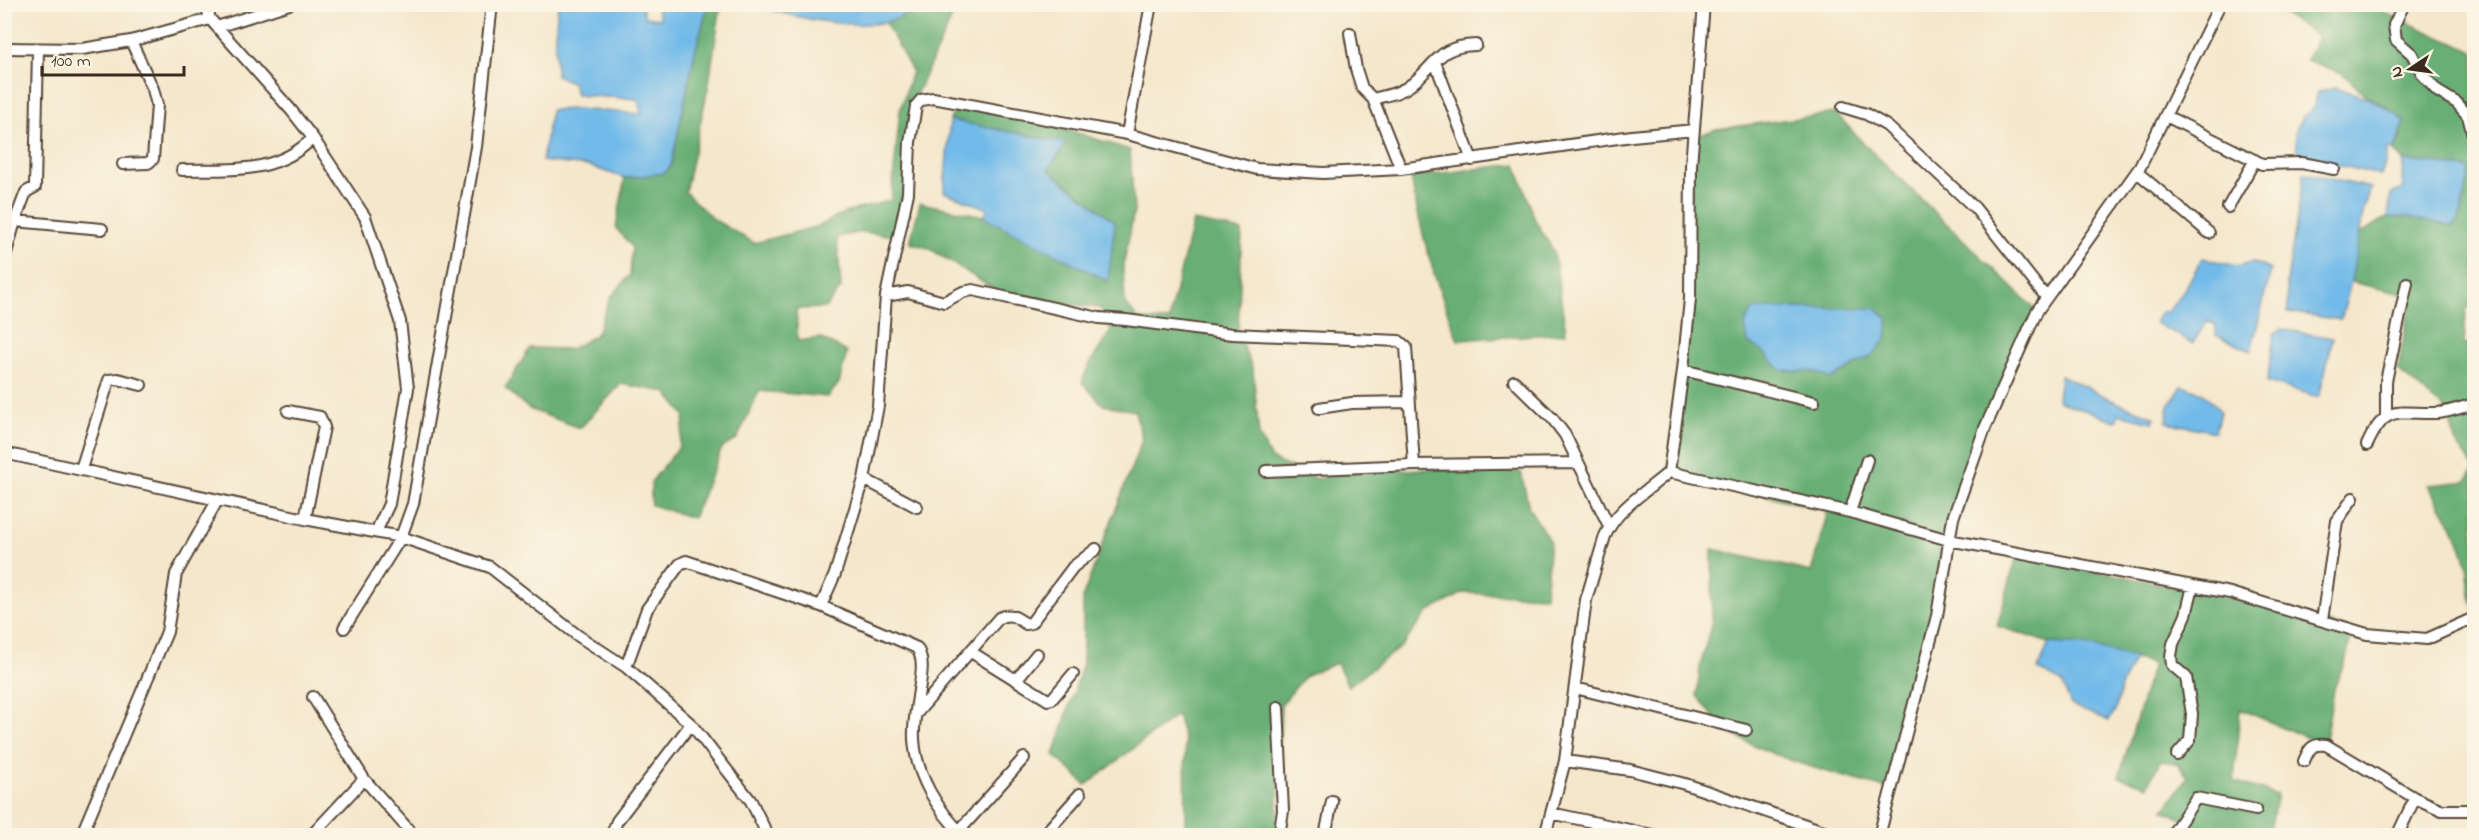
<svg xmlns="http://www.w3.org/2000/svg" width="2479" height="840" font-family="'Indie Flower',sans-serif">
	<rect width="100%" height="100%" fill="#fcf5e5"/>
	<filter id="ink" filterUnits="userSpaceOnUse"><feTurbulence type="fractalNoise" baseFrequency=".0167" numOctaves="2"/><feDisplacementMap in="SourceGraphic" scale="12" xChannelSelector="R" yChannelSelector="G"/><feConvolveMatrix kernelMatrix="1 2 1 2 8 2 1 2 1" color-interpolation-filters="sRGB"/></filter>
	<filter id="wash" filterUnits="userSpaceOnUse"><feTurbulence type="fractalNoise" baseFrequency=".008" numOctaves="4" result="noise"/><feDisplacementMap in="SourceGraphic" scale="24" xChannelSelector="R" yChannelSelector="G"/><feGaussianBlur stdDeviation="1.35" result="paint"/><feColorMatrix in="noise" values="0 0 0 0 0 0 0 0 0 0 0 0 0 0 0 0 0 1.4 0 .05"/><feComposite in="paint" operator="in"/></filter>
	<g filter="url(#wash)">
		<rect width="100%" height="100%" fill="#f4e7cc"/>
		<!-- forest -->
		<path fill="#67ae74" stroke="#516c49" stroke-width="1.5" d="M708,5h13l-13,83 -23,104 28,27 41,24 65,-17 25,-13 47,-13 9,-89 12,-40 -27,-49 17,-5 13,-12h43l-44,94 -10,104 -10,33 -32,-4 -25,5 4,51 -16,20 -29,1 2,32 22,-3 27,14 -8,31 -11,14 -69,-6 -22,48 -15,9 -29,70 -42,-13v-23l28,-35 6,-31 -19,-24 -45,-8 -41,44 -51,-19 -24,-21 25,-40 41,1 25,-14 14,-37 20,-23 2,-28 -16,-19 9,-50 39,-5 7,-7 24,-115z
			M2286,5h82l106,47v254l-8,3 -2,36 10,-2v264c-7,-13 -4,-26 -7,-41 -5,-28 -24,-57 -39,-81l39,-4 7,-13 -19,-27 -6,-28 -51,-43 13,-74 -60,-14 7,-48c11,-4 19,-13 29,-16 14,-6 49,6 66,8l-18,-63 -32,-2 -9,-10 7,-15 -14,-29 -22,-12 -23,-22 -36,-13 12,-24 -36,-23z
			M958,104l113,27 59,19 4,61 -11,57 2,35 14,17 31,1v-8l23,-92 49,10 -4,102 15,37 6,65 12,24 46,20 19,-5 86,-5 99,3 8,36 21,34 -5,54 -82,-3 -36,20 -25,33 -54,40 -11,-23 -31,12 -25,30 -4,130h-91l-1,-93 -8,-27 -91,70 -32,-30 29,-92v-67l59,-156 -7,-29 -32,-6 -21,-23 6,-15 23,-37 -11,-22 -51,-6 -54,-12 -66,-42 -19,-5 10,-40 64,13 124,64 7,-58 -67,-53 19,-26 -117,-23z
			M1836,113l27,30 172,166 -52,117 -51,188 -43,175c-50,-14 -118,-30 -161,-58 -12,-8 -21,-24 -31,-35l3,-29 12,-46v-72l99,23 17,-61 -161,-40 21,-174 5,-160 23,-8z
			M1516,164l19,56 19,32 12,81 -108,7c-22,-57 -37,-102 -47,-163z
			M2017,555l214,43 121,31 -6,30 -11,26 -11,60 -84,-36 -6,72 43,14 -8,40 -54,1 -51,-26 24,-33 -11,-14 -17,-2 -12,25 -29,-9 34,-113 -68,-19 -36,-2 -52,-17z"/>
		<!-- water -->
		<path fill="#71bae9" stroke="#567284" stroke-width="1.5" d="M558,5h83l4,12 15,2 -4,-14h52l-13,46 -24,115 -7,7 -39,5 -36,-12 -47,-5 9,-51 26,-1 64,5 -3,-15 -62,-4 -3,-12 -17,-8 -1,-39z
			M757,5h158c-24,36 -124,13 -158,0z
			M2335,88c30,7 46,14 70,34l-11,29 -6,-3 -2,13 -5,15c-27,-9 -59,-12 -84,-25l-1,-21 8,-15 9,-6 5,-17z
			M950,120l117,23 -19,26 67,53 -7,59 -111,-57 -13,-8 4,-7 -44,-17z
			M2403,161l32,2 35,7 -11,50 -6,6 -47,-9h-18l3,-23 13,-6 -2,-6z
			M2304,173l67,15 -8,25 -12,69 -10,38 -53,-8 -1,-30z
			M2202,258l35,8 15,-4 19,8 -20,81 -35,-16v-10l-9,-4 -14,22 -38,-20 6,-11h6l17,-21z
			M1769,308h107l12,11 -2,21 -15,16 -40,23 -15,-7 -35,-2 -20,-20 -13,-7 -3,-19 8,-14z
			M2281,329l52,9 -14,59 -52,-15 7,-48z
			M2060,375l63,30 32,12 -2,5 -34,-8 -3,7 -52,-18 -7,-4z
			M2182,386c15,2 30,12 38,26l-5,20 -49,-10 3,-16z
			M2049,643l36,2 50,13 -14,28 -5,23 -7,12 -38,-16 -9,-23 -24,-12z"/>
	</g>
	<g filter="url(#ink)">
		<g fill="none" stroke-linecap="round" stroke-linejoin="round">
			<defs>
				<path id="minor" d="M206,4l4,15 81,91 22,28 52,79 35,104 8,67 -19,116 -13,28
					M2404,4l-10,21 2,15 16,14 11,21 14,16 20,12 11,13 6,23
					M217,27l72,-23
					M1350,33l6,36 6,19 11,11 28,70
					M4,48l78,1 49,-8 79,-22
					M1435,62l37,98
					M1373,99c14,-4 29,-6 40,-16 25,-21 26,-37 63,-38
					M1843,107l23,7 21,12 88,82 71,89
					M2166,116l96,48 40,-1 32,6
					M1127,134l24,-130
					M123,164l25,-1 5,-4 4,-54 -4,-16 -22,-48
					M182,170c48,-1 94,5 131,-32
					M2137,172l72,61
					M2228,207l27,-47
					M15,221l11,-29 9,-5 3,-137
					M4,260l11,-39 87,8
					M886,296l22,-4 36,10 19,-10 10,-2 126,28 27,2 106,14 167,7 7,6 8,118
					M1683,370l131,32
					M1514,381l38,37 13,17 44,91
					M1319,408l33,-5 57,-1
					M288,411l32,6 4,10 -19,92
					M2386,416v-35l21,-98
					M2367,445c19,-42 30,-31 70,-32 12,-1 26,-6 37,-9
					M4,453l301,66 96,18 89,30 87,68 49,32 65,57 60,77 17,35
					M81,469l28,-89 9,-1 23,6
					M1266,471l148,-6 163,-2
					M1669,472l181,40 99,28 281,53 137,41 60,5 47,-21
					M864,479l53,28
					M1850,512l17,-52
					M821,606l14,-32 29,-95 14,-73 8,-110 22,-103 2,-51 6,-36 5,-6 12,-2 194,36 130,35 66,4 78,-4 231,-33 62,-6
					M2322,620l15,-99 16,-23
					M344,628l57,-91 12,-33 63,-357 16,-143
					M971,652l77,48 4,-1 21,-25
					M626,667l21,-58 33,-45 6,-3 135,45 96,42c9,15 3,32 1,49 -2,14 -5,28 -4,42 2,37 24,72 50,97
					M1016,680l21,-26
					M1575,688l171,42
					M313,697l51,82 50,57
					M1278,707l5,104 -4,25
					M916,714l83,-96c12,-6 18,0 27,6l5,-1 42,-56 23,-18
					M2177,755l13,-15 2,-26 -6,-37 -14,-12 -1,-9 2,-12 13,-29 7,-29
					M1565,761l65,9 55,14 153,52
					M2304,761c5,-12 8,-18 22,-16l89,53 27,12h32
					M1551,813l106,23
					M959,831l65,-73
					M81,836l86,-204 9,-58 41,-73
					M311,836l53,-57
					M611,836l6,-15 74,-97
					M1043,836l37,-42
					M1325,836l7,-35
					M1545,836l20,-75 21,-161 19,-64c12,-28 42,-45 64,-64l14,-102 7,-71 1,-134 13,-161
					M1879,836l58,-220 16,-98 32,-90 52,-117 103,-144 80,-163
					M2171,836l25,-38 60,12
					M2397,836l18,-38"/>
			</defs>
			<!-- minor casing -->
			<use href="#minor" stroke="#574638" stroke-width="14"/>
			<!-- minor -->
			<use href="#minor" stroke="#fff" stroke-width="10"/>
		</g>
	</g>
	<!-- margin -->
	<rect width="2479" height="840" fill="none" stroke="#fcf5e5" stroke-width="24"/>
	<!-- north arrow -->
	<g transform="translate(2410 69) rotate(257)" stroke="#fcf5e5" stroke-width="4.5" paint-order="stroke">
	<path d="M0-4.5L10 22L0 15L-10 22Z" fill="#3b2a1e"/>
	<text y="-9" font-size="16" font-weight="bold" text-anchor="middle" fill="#3b2a1e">N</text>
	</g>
	<!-- scale -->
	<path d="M42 66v9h142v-9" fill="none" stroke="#3b2a1e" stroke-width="3"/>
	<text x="51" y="66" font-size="18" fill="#3b2a1e" stroke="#fcf5e5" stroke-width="4.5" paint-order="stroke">100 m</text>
</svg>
